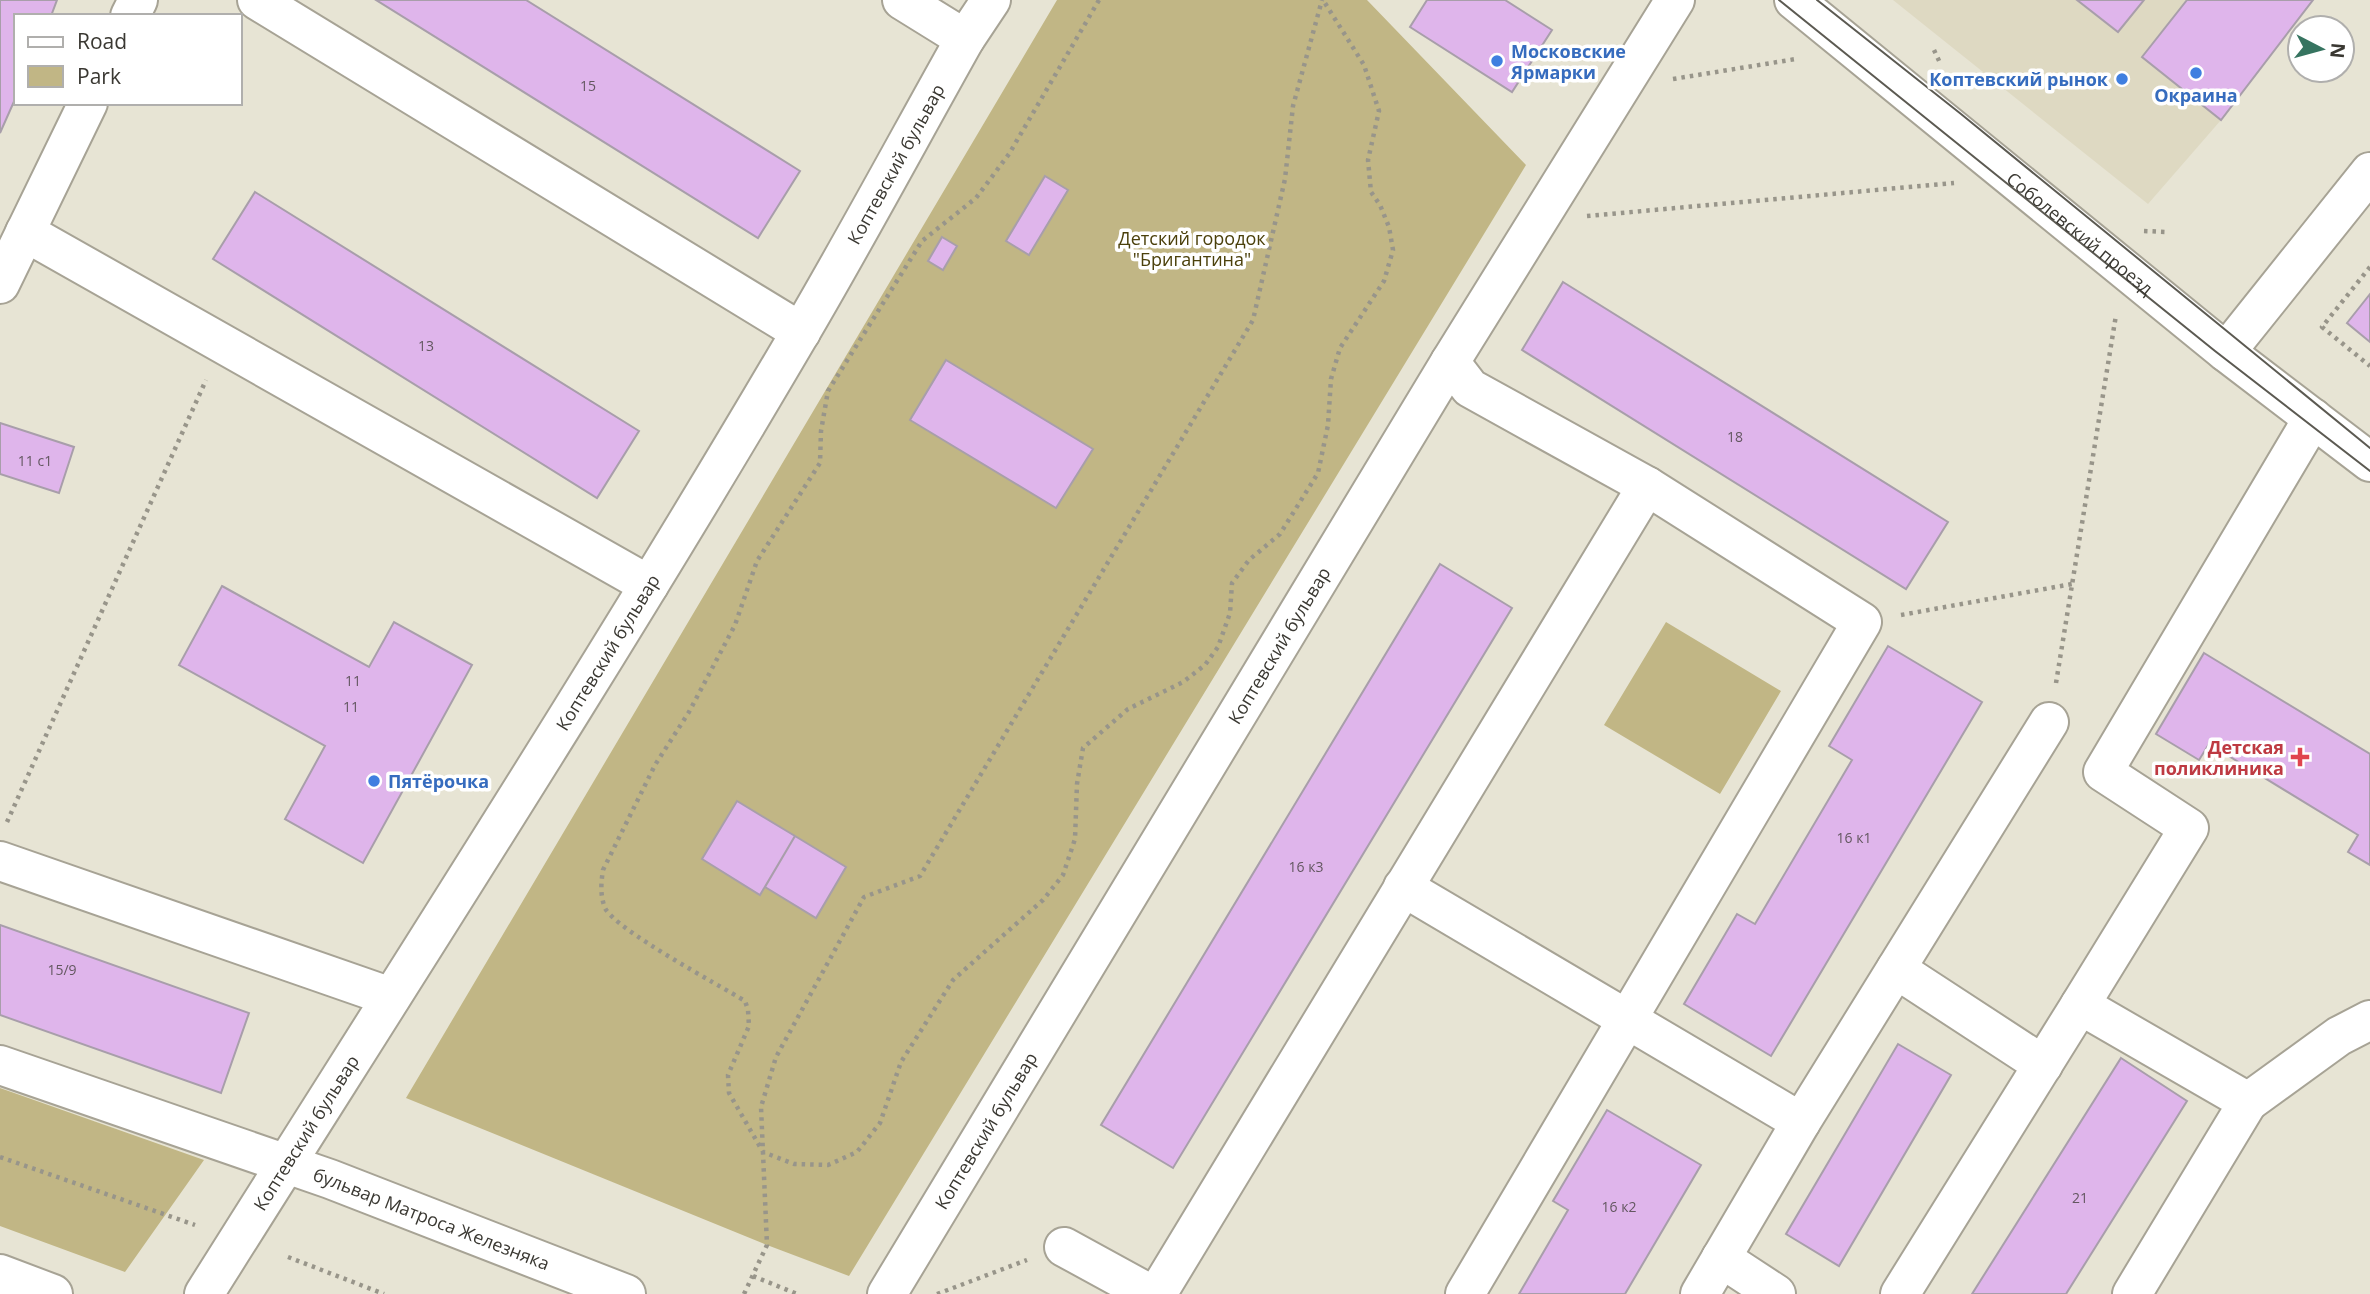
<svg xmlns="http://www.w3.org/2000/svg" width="2370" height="1294" font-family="'Open Sans',sans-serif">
	<rect width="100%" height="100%" fill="#e7e4d4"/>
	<!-- built -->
	<path fill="#ded9c2" d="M1893,0h420l-92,120 -73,84z"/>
	<!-- green -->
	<path fill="#c1b685" d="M1057,0h310l159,165 -677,1111 -82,-31 -361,-147z
		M1666,622l115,69 -61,103 -116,-69z
		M0,1088l204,72 -79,112 -125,-46z"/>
	<!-- building -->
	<path fill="#dfb5eb" stroke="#a89eaa" stroke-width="2" d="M0,0h57l-6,16h-35v81l-16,36z
		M376,0h150l274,171 -42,67z
		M1427,0h78l47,30 -40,62 -102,-65z
		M2077,0h67l-26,32z
		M2187,0h126l-92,120 -79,-63z
		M1045,176l23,14 -39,65 -23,-14z
		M255,192l384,239 -42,67 -384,-239z
		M942,237l15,9 -14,24 -15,-9z
		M1563,282l385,240 -42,67 -384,-239z
		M2370,294v48l-23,-19z
		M946,360l147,89 -37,59 -146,-88z
		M0,423l74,24 -15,46 -59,-19z
		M1440,564l72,44 -339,560 -72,-43z
		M222,586l147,81 25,-45 78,43 -109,198 -78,-44 40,-73 -146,-81z
		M1888,646l94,56 -211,354 -87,-52 53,-90 18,10 97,-164 -23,-14z
		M2204,653l166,101v111l-22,-13 10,-17 -149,-91 -10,16 -43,-26z
		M737,801l58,35 -35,59 -58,-36z
		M795,836l51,31 -30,51 -51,-31z
		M0,925l249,88 -28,80 -221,-78z
		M1898,1044l53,31 -112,191 -53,-32z
		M2121,1058l66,43 -121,193h-94z
		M1607,1110l94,55 -76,129h-106l49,-84 -15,-9z"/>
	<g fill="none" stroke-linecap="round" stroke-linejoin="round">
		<defs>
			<g id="minor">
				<path d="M257,0l544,332"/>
				<path d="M902,0l63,39"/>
				<path id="s1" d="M1794,0l432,352 144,110"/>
				<path d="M130,16l8,-16"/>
				<path d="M25,232l624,353"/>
				<path d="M0,284l88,-181"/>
				<path d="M2226,352l144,-180"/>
				<path d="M1450,362l20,26 177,98 215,136 -397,672"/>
				<path d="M0,861l391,136"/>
				<path d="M1403,887l398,235 248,-400"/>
				<path d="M1896,969l147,96"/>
				<path d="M2080,1005l109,-177 -86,-56 210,-354"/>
				<path id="s2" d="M0,1065l330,114 296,115"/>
				<path d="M2248,1102l91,-66 31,-16"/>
				<path d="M1064,1247l86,47"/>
				<path d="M1721,1258l55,36"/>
				<path d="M0,1274l53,20"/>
				<path id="s3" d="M204,1294c200,-318 405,-635 595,-959 57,-97 111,-198 166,-296l26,-39"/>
				<path id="s4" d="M887,1294l563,-932 225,-362"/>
				<path d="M1157,1294l490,-808"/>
				<path d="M1700,1294l101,-172"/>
				<path d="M1900,1294l180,-289 168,97 -116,192"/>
			</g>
		</defs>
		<!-- minor casing -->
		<use href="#minor" stroke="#a7a395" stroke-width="42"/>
		<!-- path -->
		<path stroke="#98958a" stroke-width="4.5" stroke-dasharray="3.5 5" stroke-linecap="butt" d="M1099,0l-90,154 -33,44 -54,43 -94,150 -7,40 -1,32 -63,98 -22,64 -46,87 -34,53 -52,105c-2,13 -3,25 2,38 11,22 114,77 140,93l3,9 1,16 -21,49 1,18 34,59 31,12 34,1 29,-13 23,-29 21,-61 52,-82 90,-80 20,-25 12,-36 2,-55 6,-36 45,-39 55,-27 22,-17 13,-18 12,-34 2,-30 17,-23 31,-26 38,-61 10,-48 3,-46 9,-31 44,-67 9,-31 -4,-23 -9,-22 -9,-13 -3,-32 11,-49 -15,-46 -41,-65
			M1934,50l7,15
			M1673,79l123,-20
			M1587,216l367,-33
			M2144,231l23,1
			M2370,267l-48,60 48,39
			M1901,615l171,-31
			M2056,683l60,-368
			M7,822l199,-442
			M0,1157l195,68
			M288,1257l96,37
			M753,1276l44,18
			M744,1294l23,-49 -6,-138 15,-50 88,-160 56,-21 333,-556 32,-141 8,-73 29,-106
			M937,1294l90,-34"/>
		<!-- minor -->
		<use href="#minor" stroke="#fff" stroke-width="38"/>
		<!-- tram -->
		<path stroke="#5c5a52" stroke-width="2" d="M1779,0l436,351 155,120
			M1817,0l144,114 409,334"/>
	</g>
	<!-- markers -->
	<g fill="#3f7fe0" stroke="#fff" stroke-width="2.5">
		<circle cx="1497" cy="61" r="7"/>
		<circle cx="2196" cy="73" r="7"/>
		<circle cx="2122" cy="79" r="7"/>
		<circle cx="374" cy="781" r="7"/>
	</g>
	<path fill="#e0444e" stroke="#fff" stroke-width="2.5" d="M2296.5 746.5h7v7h7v7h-7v7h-7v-7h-7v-7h7z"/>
	<g text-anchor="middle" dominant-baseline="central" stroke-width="7" stroke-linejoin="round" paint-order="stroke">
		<!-- number labels -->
		<g font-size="14" fill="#635760">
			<text x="588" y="85">15</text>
			<text x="426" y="345">13</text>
			<text x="1735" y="436">18</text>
			<text x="35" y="460">11 с1</text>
			<text x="353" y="680">11</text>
			<text x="351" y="706">11</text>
			<text x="1854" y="837">16 к1</text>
			<text x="1306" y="866">16 к3</text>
			<text x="62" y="969">15/9</text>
			<text x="2080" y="1197">21</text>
			<text x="1619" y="1206">16 к2</text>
		</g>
		<!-- shop labels -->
		<g font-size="18" font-weight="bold" fill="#366cbe" stroke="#fff" text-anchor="start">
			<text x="1511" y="51">Московские<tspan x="1511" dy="21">Ярмарки</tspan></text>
			<text x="2108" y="79" text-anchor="end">Коптевский рынок</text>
			<text x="2196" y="95" text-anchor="middle">Окраина</text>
			<text x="388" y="781">Пятёрочка</text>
		</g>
		<!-- street labels -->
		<g font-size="18" fill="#3a3832" stroke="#fff">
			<text stroke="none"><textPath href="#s3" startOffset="1325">Коптевский бульвар</textPath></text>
			<text stroke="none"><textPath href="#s1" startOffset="369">Соболевский проезд</textPath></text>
			<text stroke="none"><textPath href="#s4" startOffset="758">Коптевский бульвар</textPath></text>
			<text stroke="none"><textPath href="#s3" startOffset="758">Коптевский бульвар</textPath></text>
			<text stroke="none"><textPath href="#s4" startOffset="191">Коптевский бульвар</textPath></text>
			<text stroke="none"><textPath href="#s3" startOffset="191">Коптевский бульвар</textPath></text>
			<text stroke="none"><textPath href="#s2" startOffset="458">бульвар Матроса Железняка</textPath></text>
		</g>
		<!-- park labels -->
		<g font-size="18" fill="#4b400b" stroke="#fff">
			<text x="1192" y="238">Детский городок<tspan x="1192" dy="21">"Бригантина"</tspan></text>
		</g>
		<!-- health labels -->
		<g font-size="18" font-weight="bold" fill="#be3a42" stroke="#fff" text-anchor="end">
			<text x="2284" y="747">Детская<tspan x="2284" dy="21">поликлиника</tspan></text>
		</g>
	</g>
	<!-- legend -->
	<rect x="14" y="14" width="228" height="91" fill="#ffffff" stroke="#b0afad" stroke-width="2"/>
	<rect x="28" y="37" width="35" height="10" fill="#ffffff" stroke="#b0afad" stroke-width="2"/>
	<text x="77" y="49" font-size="21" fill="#3a3832">Road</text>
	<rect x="28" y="66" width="35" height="21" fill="#c1b685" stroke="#b0afad" stroke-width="2"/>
	<text x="77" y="84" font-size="21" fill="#3a3832">Park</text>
	<!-- north arrow -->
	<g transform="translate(2321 49) rotate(96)"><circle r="33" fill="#ffffff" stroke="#b0afad" stroke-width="2"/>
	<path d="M0-5L12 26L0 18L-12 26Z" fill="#367460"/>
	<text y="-10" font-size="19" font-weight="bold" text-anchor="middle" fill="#3a3832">N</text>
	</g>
</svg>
